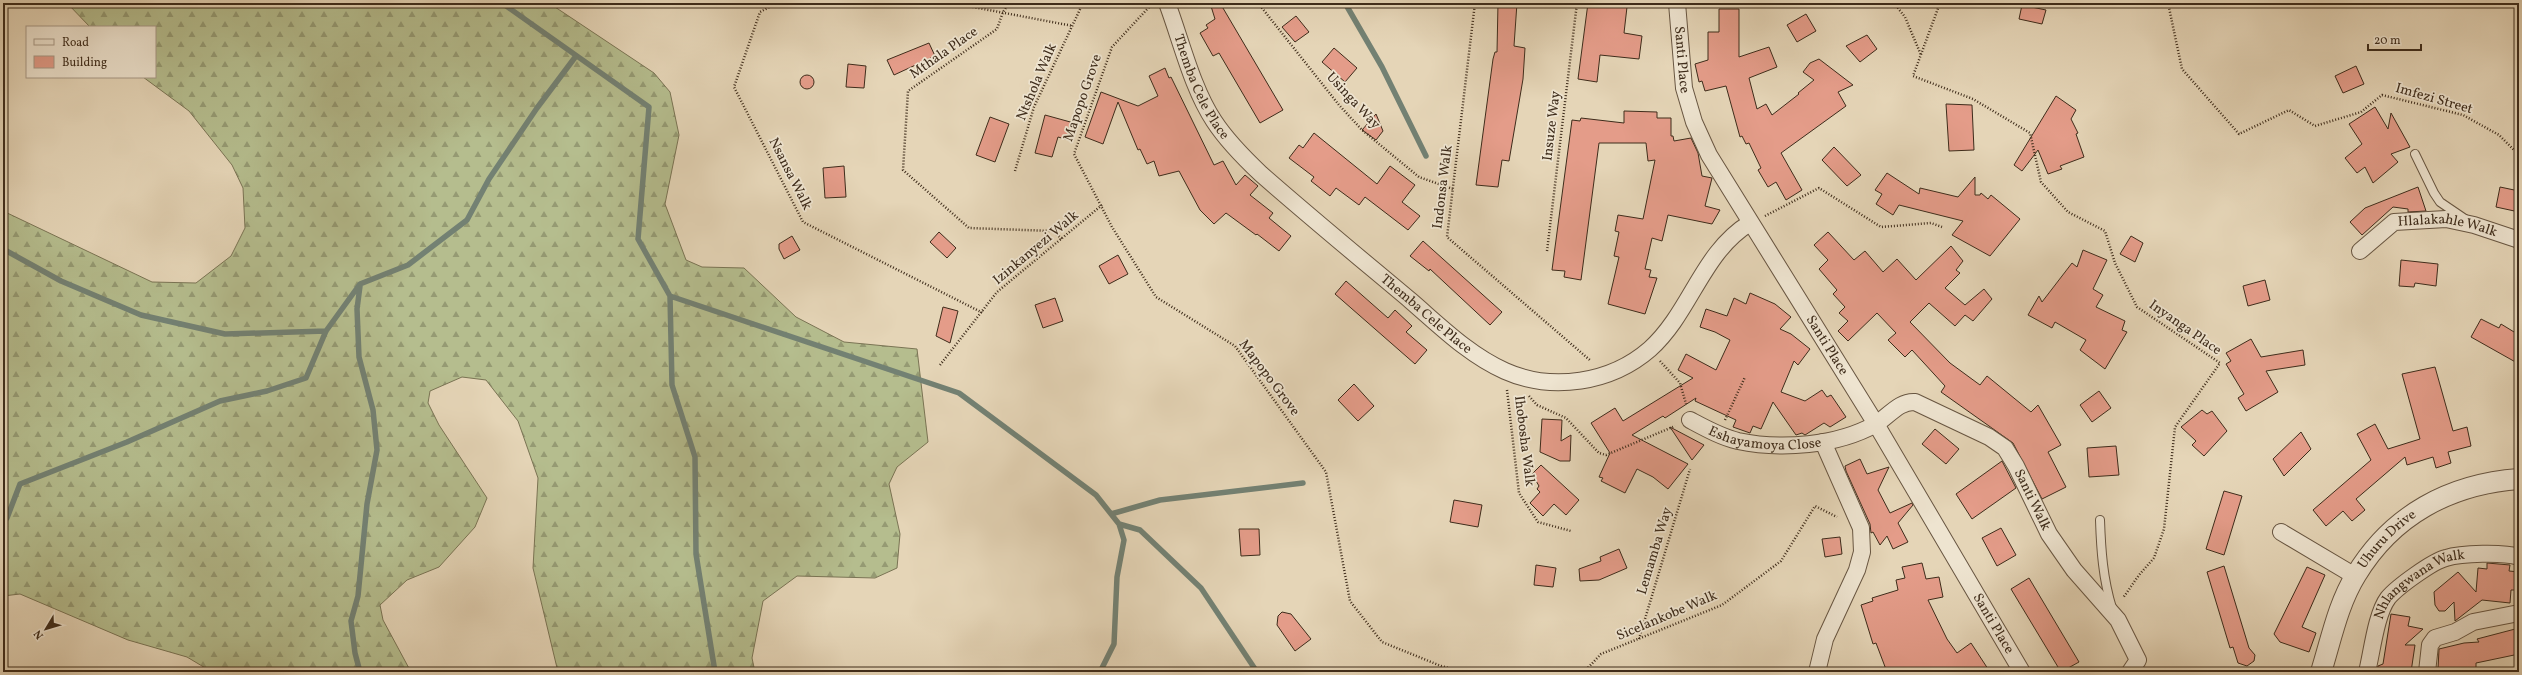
<svg xmlns="http://www.w3.org/2000/svg" width="2522" height="675" font-family="Vollkorn,serif">
	<defs>
		<pattern id="forest-firs" width="22" height="20" patternUnits="userSpaceOnUse"><rect width="22" height="20" fill="#b5bd8e"/><path d="M5 1l3.5 6h-7zM16 11l3.5 6h-7z" fill="#959a73"/></pattern>
	</defs>
	<rect width="100%" height="100%" fill="#e5d5b7"/>
	<filter id="stains"><feTurbulence type="fractalNoise" baseFrequency=".005" numOctaves="4"/><feColorMatrix values="0 0 0 0 .2 0 0 0 0 .09 0 0 0 0 .02 0 0 0 .5 -.17"/></filter>
	<radialGradient id="worn" r=".72"><stop offset=".6" stop-color="#630" stop-opacity="0"/><stop offset="1" stop-color="#630" stop-opacity=".3"/></radialGradient>
	<!-- forest -->
	<path fill="url(#forest-firs)" stroke="#7a7454" d="M67,3h482l105,70 16,19 9,43 -14,69 21,56 16,7 42,1 52,49 48,25 73,7 11,93 -31,25 -8,17 11,50 -3,34 -22,10 -78,-2 -34,25 -11,57 3,14h-197l-25,-104 5,-90 -20,-57 -32,-41 -24,-3 -32,14 -2,12 11,22 48,73 -12,29 -36,40 -32,13 -27,25 3,15 28,52h-199l-25,-15 -59,-17 -108,-46 -17,2v-385l149,71 44,1 35,-27 14,-28 -2,-40 -11,-23 -43,-54 -46,-34h12v-50h-65z"/>
	<g fill="none" stroke-linecap="round" stroke-linejoin="round">
		<!-- stream -->
		<path stroke="#738173" stroke-width="5.5" d="M502,3l147,104 -11,132 32,57 289,97 137,102 23,29 5,16 -7,37 -3,67 -14,28
			M1345,3l37,64 44,89
			M3,249l58,32 80,34 84,19 101,-3
			M360,286l-3,23 2,48 14,53 4,40 -10,54 -9,92 -7,25 4,32 5,19
			M670,296l2,89 23,72 1,97 19,118
			M1111,514l49,-14 143,-17
			M7,518l13,-34 107,-42 93,-41 47,-10 39,-13 20,-47 34,-47 48,-19 59,-45 22,-41 48,-71 39,-52
			M1119,524l21,6 61,58 56,84"/>
	</g>
	<!-- building -->
	<path fill="#e49c89" stroke="#3e2c1b" d="M1210,3h10l63,107 -23,13 -41,-70 -6,3 -13,-23 8,-5 -2,-3 9,-6z
		M1498,3h19l-3,43 11,2 -2,31 -14,82 -7,-1 -4,27 -22,-2 17,-126 2,-7h2z
		M1588,3l39,4 -3,26 18,3 -3,23 -39,-4 -3,27 -19,-3z
		M2022,5l24,5 -4,14 -23,-5z
		M1719,9h20v48l30,-10 8,20 -28,11 8,31 9,-5 6,11 27,-21 -1,-1 16,-13 -11,-8 7,-9 9,-4 34,26 -15,7 8,14 -65,47 21,37 -16,10 -10,-18 -8,5 -10,-17 3,-2 -12,-25 -3,1 -4,-8 -2,1 -14,-51 -21,5 -3,-10 -3,1 -4,-18 13,-4v-28h11z
		M1806,14l10,17 -19,11 -10,-17z
		M1296,16l13,16 -14,10 -13,-15z
		M1867,35l10,14 -17,13 -14,-16z
		M929,43l6,13 -41,19 -7,-15z
		M1334,48l23,20 -12,14 -23,-20z
		M848,64l18,2 -2,22 -18,-1z
		M2356,66l8,18 -21,9 -8,-17z
		M1165,68l4,10 2,-1 43,88 9,-4 13,24 9,-10 13,11 -8,9 23,18 -4,5 22,18 -12,15 -22,-17 -1,1 -30,-22 -12,11 -14,-14 -21,-39 -20,5 -5,-15 -7,3 -7,-15 -2,1 -20,-48 -15,42 -18,-7 16,-45 37,14 20,-10 -9,-20z
		M800 82a7 7 0 1 1 14 0a7 7 0 1 1-14 0Z
		M2056,96l20,14 -5,9 7,14 -2,1 8,23 -24,9 2,3 -14,5 -10,-24 -16,21 -8,-6z
		M1946,104l26,1 2,45 -25,1z
		M2375,107l13,22 3,-16 19,34 -19,7 7,8 -25,21 -8,-16 -8,6 -12,-15 17,-14 -13,-20z
		M1624,111l33,1v6h14v18h2l1,5 17,-3 7,15 4,23 10,2 -7,28 15,4 -8,14 -44,-9 -6,26 -10,-3 -7,31 6,1 -2,7 8,1 -12,36 -37,-10 11,-47 -5,-1 5,-24 -4,-1 3,-16 25,4 12,-59 -7,1 -2,-18h-47l-18,137 -17,-3 1,-6 -13,-1 20,-150 8,1 1,-3 43,5z
		M1376,114l7,17 -7,9 -14,-10z
		M1045,115l29,8 -5,17 -11,-3 -6,20 -17,-4z
		M990,117l19,7 -14,38 -19,-7z
		M1314,133l63,51 13,-18 25,19 -13,17 18,14 -12,14 -43,-33 -6,8 -23,-17 -6,8 -19,-15 3,-4 -25,-19 10,-13 4,3z
		M1834,147l27,28 -14,11 -25,-26z
		M844,166l2,31 -21,1 -2,-30z
		M1887,173l32,21 1,-6 38,9 17,-20v18h5l1,-2 7,6 3,-4 29,24 -30,37 -38,-21 11,-14 -64,-16 -6,10 -17,-11 6,-10 -7,-4z
		M2418,187l8,24 -18,1v-3l-15,-2 -31,28 -12,-13 15,-14z
		M2500,187l19,4v21l-23,-5z
		M939,232l17,16 -9,10 -17,-16z
		M1828,232l26,28 11,-9 18,21 14,-13 19,21 35,-34 12,15 -7,9 4,3 -15,15 20,17 19,-16 8,10 -19,22 -8,-6 -10,11 -26,-23 -19,19 40,41 30,22 7,-9 44,36 7,-7 23,40 -13,7 18,35 -24,12 -29,-56 -72,-51 4,-6 -33,-36 -7,7 -17,-17 8,-7 -19,-20 -29,28 -10,-10 10,-10 -9,-8 6,-6 -12,-13 4,-4 -18,-21 9,-9 -14,-15z
		M792,236l8,14 -16,9 -5,-10v-5z
		M2131,236l12,7 -8,19 -15,-8z
		M1423,241l79,71 -12,13 -60,-56 -1,2 -19,-15z
		M2083,250l24,10 -14,29 10,6 -7,12 29,14 -3,9 5,2 -22,37 -25,-19 6,-10 -31,-18 -3,6 -24,-13 11,-19 3,6 30,-39 5,4z
		M1118,255l10,19 -19,10 -10,-18z
		M2401,260l37,4 -2,22 -21,-3 -1,4 -15,-1z
		M2265,280l5,20 -22,6 -5,-20z
		M1346,281l42,37 7,-8 17,16 -6,6 21,18 -12,14 -80,-70z
		M1750,293l25,11 16,13 -11,12 11,5 19,15 -12,16 -4,-4 -13,31 24,9 17,-11 5,7 4,-2 15,22 -16,10 -6,-4 -19,12 -3,-2 -6,2 -23,-33 -12,27 -8,-3 -3,7 -17,-6 3,-7 -41,-19 1,-3 -31,20 -2,-2 -31,19 56,29 -20,25 -15,-12 -16,-8 -12,24 -24,-12 2,-3 -4,-1 11,-24 -19,-30 24,-15 8,13 70,-43 -15,-8 8,-16 30,16 14,-30 -15,-8 -15,-5 6,-18 21,7 7,-18 12,6z
		M1055,298l8,23 -20,7 -8,-23z
		M943,307l15,4 -8,32 -14,-7z
		M2481,319l18,9 2,-4 18,11v29l-48,-27z
		M2251,339l10,18 42,-7 2,15 -39,6 12,21 -32,19 -8,-13 6,-4 -18,-30 5,-3 -5,-8z
		M2435,367l18,64 14,-4 4,19 -23,6 3,11 -15,5 -3,-11 -26,8 -2,-8 -49,42 9,11 -13,11 -9,-10 -17,15 -13,-16 58,-50 -14,-26 18,-10 13,25 32,-10 -18,-65z
		M1354,384l20,22 -16,15 -20,-21z
		M2099,391l12,17 -19,14 -12,-17z
		M2202,410l5,4 5,-3 15,20 -23,25 -12,-11 4,-4 -15,-14z
		M1542,419l20,1 -1,21 10,-6 -1,26h-10l-20,-9z
		M1670,427l34,18 -12,15z
		M1935,429l24,20 -13,15 -24,-20z
		M2301,432l10,17 -27,27 -11,-17z
		M2116,446l3,29 -30,2 -2,-29z
		M1860,459l7,15 22,-7 -11,23 12,23 22,-10 1,2 -15,18 10,19 -15,7 -6,-13 -7,9 -7,-13 -2,1 -1,-9 -24,-53 -1,-5z
		M2002,461l14,27 -44,31 -16,-25z
		M1541,465l38,35 -13,15 -12,-11 -11,12 -13,-13 10,-11 -3,-3 2,-3 -7,-12z
		M2224,491l18,5 -18,59 -18,-6z
		M1454,500l28,5 -4,22 -28,-5z
		M2001,528l15,27 -19,11 -15,-28z
		M1239,529h20l1,26 -19,1z
		M1840,537l2,17 -17,3 -3,-18z
		M1619,549l8,19 -28,12 -19,1 -1,-12 22,-8 -1,-4z
		M1922,563l4,16 13,-2 4,20 -15,3 19,39 10,14 14,-10 19,29h-103l-11,-29 -3,1 -12,-39 12,-4 -1,-3 26,-8 -2,-10 9,-2 -3,-11z
		M2487,563l23,2 -1,6 10,1v18h-8l-1,13 -28,-3 -27,21 -1,-19 -9,9h-6l-4,-6 -1,-13 24,-20 18,20 2,-24 9,1z
		M1536,565l20,3 -3,19 -19,-2z
		M2224,566l25,82 6,7 -1,6 -7,5 -9,-3 -5,-16 -3,1 -23,-76z
		M2307,567l18,8 -23,52 14,6 -7,19 -29,-10 -6,-8z
		M2029,578l50,84 -18,10 -50,-83z
		M1282,612l9,2 20,25 -16,12 -18,-26 1,-9z
		M2391,614l19,3 -2,9 15,3 -18,16h10l-4,27h-34l1,-6 5,-2z
		M2519,628v26l-43,9v5l-38,1 1,-20 25,-6 15,-1 -2,-3z"/>
	<g fill="none" stroke-linecap="round" stroke-linejoin="round">
		<defs>
			<path id="service" d="M2415,154l19,39 6,9 25,17
				M2100,520c1,30 3,59 12,88"/>
			<g id="minor">
				<path id="s1" d="M1167,3c14,37 25,85 47,118 13,20 29,36 47,53 49,43 100,85 150,127 29,25 58,54 94,70 47,21 106,12 145,-22 41,-37 52,-97 100,-126"/>
				<path id="s2" d="M1677,3l7,85 10,34 15,33 167,269 146,248"/>
				<path id="s3" d="M2360,251l34,-29 52,-3 28,6 45,15"/>
				<path id="s4" d="M1690,420c15,8 31,17 48,21 43,9 99,5 138,-17 13,-8 23,-23 39,-22l74,35 16,11 11,18 33,68 25,36 44,50 20,40 -8,12"/>
				<path d="M2281,532l74,44"/>
				<path d="M1817,672l8,-33 32,-69 5,-18 -1,-24 -38,-86"/>
				<path id="s5" d="M2367,672c5,-20 9,-58 21,-74 9,-11 45,-37 58,-40 15,-5 58,-6 73,-1"/>
				<path d="M2427,672l3,-27 5,-7 20,-6 18,-10 46,-9"/>
			</g>
			<g id="tertiary">
				<path id="s6" d="M2321,672c10,-32 17,-68 35,-97 36,-60 94,-91 163,-96"/>
			</g>
		</defs>
		<!-- service casing -->
		<use href="#service" stroke="#685642" stroke-width="10"/>
		<!-- minor casing -->
		<use href="#minor" stroke="#685642" stroke-width="18"/>
		<!-- tertiary casing -->
		<use href="#tertiary" stroke="#685642" stroke-width="22"/>
		<!-- path -->
		<path stroke="#3e2c1b" stroke-width="2.5" stroke-dasharray="1 2" stroke-linecap="butt" d="M777,3l-17,9 -26,75 69,135 180,91
			M952,3l121,23
			M1007,3l1,2 -5,7 -6,17 -89,62 -5,79 66,58 84,3 9,8
			M1258,3l81,102 23,25 57,47 34,12
			M1475,3l-28,234 144,124
			M1894,3l11,14 16,38
			M1940,3l-27,73 60,23 57,34 11,49 27,30 37,19 10,32 22,44 83,56 -45,64 -11,102 -10,29 -15,17 -16,23
			M2168,3l14,66 57,65 50,-24 26,16 46,-14 21,-17 81,20 36,20 20,20
			M1151,5l-39,42 -38,107 38,73 44,70 79,49 91,126 24,129 32,41 59,24 24,6
			M1015,171l19,-64 49,-104
			M1765,216l54,-28 62,39 50,-4 11,4
			M1547,251l30,-248
			M1660,361l20,22 6,21
			M940,365l57,-73 105,-87
			M1507,390l12,103 19,29 33,9
			M1529,396l8,9 29,13 33,35 7,2 69,-29
			M1725,420l20,-43
			M1639,639l51,-170
			M1584,672l17,-18 121,-49 59,-44 34,-55 22,11"/>
		<!-- service -->
		<use href="#service" stroke="#eee4d0" stroke-width="8"/>
		<!-- minor -->
		<use href="#minor" stroke="#eee4d0" stroke-width="16"/>
		<!-- tertiary -->
		<use href="#tertiary" stroke="#eee4d0" stroke-width="20"/>
	</g>
	<g text-anchor="middle" dominant-baseline="central" stroke-width="3.5" stroke-linejoin="round" paint-order="stroke">
		<!-- street labels -->
		<g font-size="14" fill="#3e2c1b" stroke="#eee4d0">
			<text transform="translate(944 53) rotate(-35)">Mthala Place</text>
			<text stroke="none"><textPath href="#s2" startOffset="57">Santi Place</textPath></text>
			<text transform="translate(1037 82) rotate(-67)">Ntshola Walk</text>
			<text stroke="none"><textPath href="#s1" startOffset="91">Themba Cele Place</textPath></text>
			<text transform="translate(1083 98) rotate(-71)">Mapopo Grove</text>
			<text transform="translate(2434 99) rotate(16)">Imfezi Street</text>
			<text transform="translate(1353 101) rotate(47)">Usinga Way</text>
			<text transform="translate(1552 126) rotate(-83)">Insuze Way</text>
			<text transform="translate(790 174) rotate(63)">Nsansa Walk</text>
			<text transform="translate(1443 187) rotate(-83)">Indonsa Walk</text>
			<text stroke="none"><textPath href="#s3" startOffset="99">Hlalakahle Walk</textPath></text>
			<text transform="translate(1036 248) rotate(-40)">Izinkanyezi Walk</text>
			<text stroke="none"><textPath href="#s1" startOffset="415">Themba Cele Place</textPath></text>
			<text transform="translate(2185 328) rotate(35)">Inyanga Place</text>
			<text stroke="none"><textPath href="#s2" startOffset="381">Santi Place</textPath></text>
			<text transform="translate(1269 378) rotate(53)">Mapopo Grove</text>
			<text stroke="none"><textPath href="#s4" startOffset="79">Eshayamoya Close</textPath></text>
			<text transform="translate(1524 441) rotate(83)">Ihobosha Walk</text>
			<text stroke="none"><textPath href="#s4" startOffset="400">Santi Walk</textPath></text>
			<text stroke="none"><textPath href="#s6" startOffset="151">Uhuru Drive</textPath></text>
			<text transform="translate(1655 551) rotate(-73)">Lemamba Way</text>
			<text stroke="none"><textPath href="#s5" startOffset="111">Nhlangwana Walk</textPath></text>
			<text transform="translate(1667 616) rotate(-23)">Sicelankobe Walk</text>
			<text stroke="none"><textPath href="#s2" startOffset="705">Santi Place</textPath></text>
		</g>
	</g>
	<!-- margin -->
	<rect width="2522" height="675" fill="none" stroke="#e5d5b7" stroke-width="16"/>
	<rect x="4" y="4" width="2514" height="667" fill="none" stroke="#3e2c1b" stroke-width="2"/>
	<rect x="8" y="8" width="2506" height="659" fill="none" stroke="#3e2c1b"/>
	<!-- legend -->
	<rect x="26" y="26" width="130" height="52" fill="#eee4d0" stroke="#a89a88"/>
	<rect x="34" y="39" width="20" height="6" fill="#eee4d0" stroke="#a89a88"/>
	<text x="62" y="46" font-size="12" fill="#3e2c1b">Road</text>
	<rect x="34" y="56" width="20" height="12" fill="#e49c89" stroke="#a89a88"/>
	<text x="62" y="66" font-size="12" fill="#3e2c1b">Building</text>
	<!-- north arrow -->
	<g transform="translate(46 629) rotate(232)" stroke="#eee4d0" stroke-width="3" paint-order="stroke">
	<path d="M0-3L7 15L0 10L-7 15Z" fill="#3e2c1b"/>
	<text y="-6" font-size="11" font-weight="bold" text-anchor="middle" fill="#3e2c1b">N</text>
	</g>
	<!-- scale -->
	<path d="M2368 44v6h53v-6" fill="none" stroke="#3e2c1b" stroke-width="2"/>
	<text x="2374" y="44" font-size="12" fill="#3e2c1b" stroke="#eee4d0" stroke-width="3" paint-order="stroke">20 m</text>
	<rect width="100%" height="100%" filter="url(#stains)"/>
	<rect width="100%" height="100%" fill="url(#worn)"/>
</svg>
